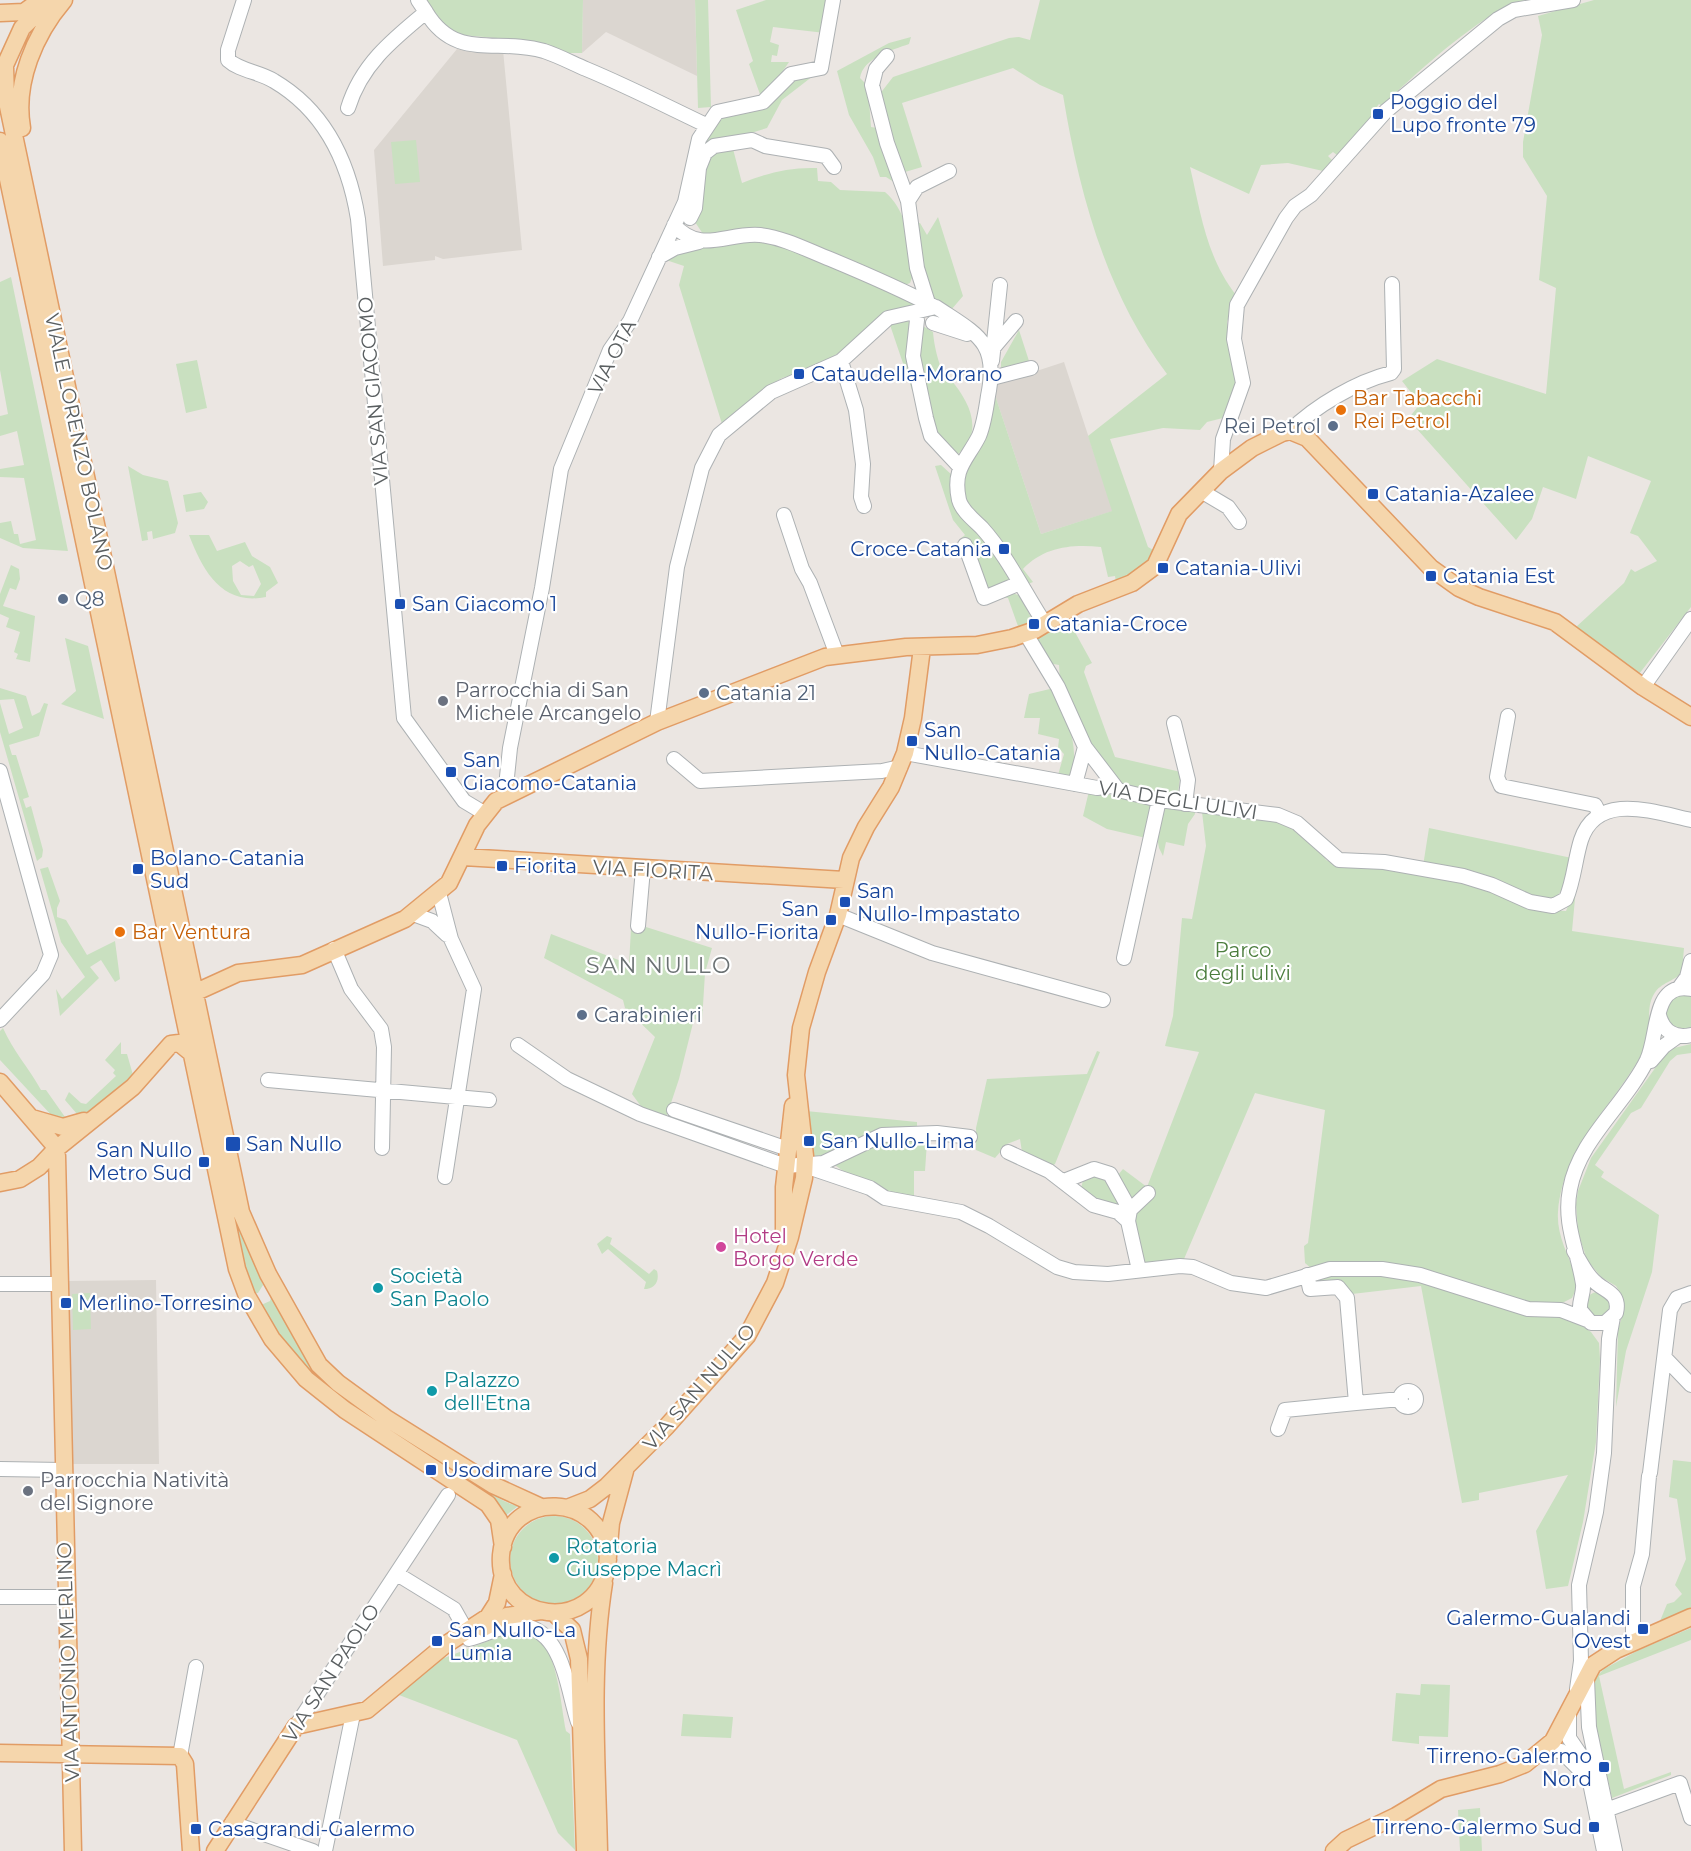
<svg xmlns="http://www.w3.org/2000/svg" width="1691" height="1851" font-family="Montserrat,sans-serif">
	<rect width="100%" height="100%" fill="#ebe6e2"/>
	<!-- education -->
	<path fill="#dbd6d0" d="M583,0h112l2,76 -91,-44 -24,21z
		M457,49l19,3 27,-2 19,200 -79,9 -8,-3v4l-52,6 -9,-116z
		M1064,362l49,149 -72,23 -47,-142 3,-8z
		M156,1280l3,184h-88l-4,-183z"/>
	<!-- green -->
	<path fill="#c9e0c0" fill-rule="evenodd" d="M426,0h157l-1,53h-13l-40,-12 -67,-6 -17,-9z
		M695,0h13l3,107 -13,1z
		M766,0h64l-5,33 -52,-6 -3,15 9,3 -2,11 -5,-1 -1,7h18l-19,28 -9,7 -12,-33 4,-3 -17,-51z
		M1040,0h486c-40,8 -113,76 -144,106l-3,-2 -3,4 1,2 -40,45 -4,-3 -5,4 5,5 -10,10 -35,-8 -27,2 -12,29 -59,-27c11,47 16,89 46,128l-9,27 3,25 8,34 -15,37 -16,4 -7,8 -37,-2 -53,11 38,108 7,4c-7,16 -23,24 -39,31l-1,-6 -7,1 -7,-30c-30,-3 -57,0 -78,22l10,13 -5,2 -63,-79 -3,-26 32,-87 47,142 71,-23 -24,-75 79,-62c-61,-81 -88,-181 -104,-279l-23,-10 -27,-17 -111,35 20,64 -17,5 -11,-19 -15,-58 14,-18 116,-39 10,-1 11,3z
		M1594,0h97v607l-52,67 -63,-47 48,-44 7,-14 4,3 22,-11 -19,-25 -8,-3 21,-52 -63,-25 -12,43 -33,-12 -11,32 -16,21 -108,-121 12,-15 -18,-23 35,-22 109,35 10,-106 -17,-8 8,-84 -24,-39v-15l19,-107 -4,-19z
		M911,37l-2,7c-17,6 -46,14 -49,34l8,8 3,41 6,1 20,56 -11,-7h-6l-7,-20 -24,-42 -12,-44 52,-28z
		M813,76l-31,24 -15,28 -65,20 17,-31 27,-8 40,-28z
		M416,140l4,42 -25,2 -4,-42z
		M733,149l9,34c25,-10 48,-16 75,-15l1,13 13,1 9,8 45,2c25,22 23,52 28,83l-3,8 -5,2 -171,-53 -31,2 -8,-12 8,-16 -3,-14 8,-39z
		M938,217l25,79 -12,14 -21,-11 -17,-75 7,-1 7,12z
		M745,240c49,5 125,38 169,63l-1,2 -98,63 -33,10 -13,8 -47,38 -43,-139 5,-19 -21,-7 17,-9z
		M11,277l57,274 -45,-3 -23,-10v-15l11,-2 3,13h4l2,10 16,-4 -12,-62 -24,-1v-8l24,-4 -7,-34 -17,5v-20l8,-2 -8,-44v-88z
		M900,320l12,2 2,66 -2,2 -23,-68z
		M923,326l10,6c1,13 5,31 11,42 4,7 2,-1 7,6 18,21 34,52 7,74l-23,-22 -5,-14v-20l-13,-39z
		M1019,330l10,31 -28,9v-8z
		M197,360l10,48 -21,5 -10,-49z
		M941,465l11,10 22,51 40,54 -26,13 -27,-50 -1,-4 5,-4 -12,-15 -18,-54z
		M128,466l15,9 25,6 10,42 -3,10 -22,6 -1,-8 -5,1 1,8 -6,1z
		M201,492l7,10 -4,7 -18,3 -3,-17z
		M189,535h20l8,16 28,-9 7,14 18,11 8,16 -12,9v5c-44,9 -63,-26 -77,-62zM240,561l9,6 4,-2 8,19 -7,12 -13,-1 -8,-14 -1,-15z
		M11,565l8,4 1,10 -4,11 -6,-2 -7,18 32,10 -5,46 -14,-3 2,-5 -4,-2 6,-20 -14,-5 3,-9 -9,-4v-20z
		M1009,592l12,4 11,24v2l-13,7 -11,-31 -10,-2z
		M111,625l125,592 27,68 -5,8h-4l-7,-8z
		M1071,625l21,38 -6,3 -2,6 31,85 66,15 -3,20 -4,4 -52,-9 -24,-28 -38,-77 -1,-17 -11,-2 -14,-28 18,-9 15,1z
		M65,638l23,8 16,73 -43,-15 15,-13z
		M0,688l26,8 6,20 8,-4 4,-9 4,1 -9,32 -30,9 3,10h4l13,42 -6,2 3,9 5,-2 12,44 -1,7 -5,4 -37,-129v-29l9,31 14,-6 -9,-29 -14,1z
		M1054,688c14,34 25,54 18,91l-14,-4 6,-21 -6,-6 1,-9 -21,-5 2,-16h-16l5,-24z
		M1089,791c22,4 42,7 63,13l-6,34 -39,-9 -24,-13z
		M1162,807l32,1 1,6 -7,10 -4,22 -18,-4 -3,14 -4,-8 -2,-11z
		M1202,812l80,7 34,25 10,16 13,5h21l121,19 59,26 26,1 10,-23 -4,43 112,17 -2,24c-8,10 -21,10 -28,22 -10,17 0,37 -9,54 -30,58 -81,94 -87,164 -2,29 17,51 19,75l-5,11 -10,5 5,1 -27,2 -108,-31 -120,-6 -7,-6 -1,-17 4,-3 17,-133 -70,-17 -71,166 -37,5c-14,-18 -10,-39 -14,-60 -2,-10 -10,-20 -15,-29l5,-6 24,18 52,-135 -34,-6 8,-30 9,-98 10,1 14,-73z
		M1429,828l143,30 -11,33 -7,9h-10l-121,-34z
		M48,867l12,34 -3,7v9l9,3 21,35 28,-14 5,38 -5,3 -14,-22 -11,7 9,11 -39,38 -4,-27 6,10 23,-22 -24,-35 -21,-73z
		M646,927l66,21 -7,25 -3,48 -8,-2 -15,60 -13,39 -23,-9 -11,-15 23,-57 -30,-29 -2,-8 -79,-42 7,-24 78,30 2,-35 12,1z
		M1676,995h15v35l-11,1 -12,-7 -4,-14z
		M3,1028c10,23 26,40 38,62h5l19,27 -3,2 -8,-1 -54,-58v-29z
		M121,1042v12h6l6,21 -45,38 -11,1 -12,-14 4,-8 12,11 5,1 30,-28 -3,-3 2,-3 -10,-10z
		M1691,1044v9l-14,2 -7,6 -29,47 -10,5 -36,52 9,7 -3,5 58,38 -7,57 -26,79 -10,56 2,-78 6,-18 -1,-14 -7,-11 -15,-9 -14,-17 -9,-28 -2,-28 2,-13 13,-33 72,-101 11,-9z
		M1097,1051l3,1 -45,112 -3,2 -30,-14 -2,-13 -13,5 -12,14 -19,-8v-22l11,-49 100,-5z
		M806,1111l111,11v4l-44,6 -57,26 -3,-2z
		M905,1138l22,4 -2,29h-11v27c-31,-6 -57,-16 -82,-35l45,-23z
		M1095,1176l11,5 18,30 -28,-11 -15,-12 2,-7z
		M607,1236l5,2 -2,6 39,30 5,-5 3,2c3,11 -3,18 -13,18l2,-7 -38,-33 -6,5 -5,-10z
		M1317,1275h84l159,39v3l18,5 13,10 8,11 1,16 -4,83 -13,80 -15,64 -22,3 -10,-58 32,-56 -89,18v7l-17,3 -41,-217 -69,8 -35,-10 -2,-6z
		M1585 1305a13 13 0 1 1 26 0a13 13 0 1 1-26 0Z
		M90,1293l1,36 -18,1 -1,-36z
		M272,1294c11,21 21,47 35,66 18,24 184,143 211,146l-13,10 -203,-149 -26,-33 -15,-29 9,-4z
		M1673,1460l18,2v147l-31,12 7,-17 7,-2 8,-8 -7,-9 11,-26 -9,-60 -8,-2z
		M510 1560a44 44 0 1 1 88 0a44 44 0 1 1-88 0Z
		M1691,1628v12l-92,36 25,113 47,-17v3l-59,23 -21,-95 3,-24 10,-10 35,-19z
		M511,1632c9,0 20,-1 27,6 20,16 23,69 28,93l4,3 5,116 -17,-17 -41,-93 -118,-45 40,-35z
		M1421,1684l29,1 -2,52 -29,-1v8l-27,-3 4,-48 24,2z
		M683,1714l50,3 -2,21 -50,-2z
		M1480,1808l2,43h-22l-2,-41z"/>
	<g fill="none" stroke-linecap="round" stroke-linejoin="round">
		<defs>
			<path id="minor" d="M244,0l-16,50v10c12,11 32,12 46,21 51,30 75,82 84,138l46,499 60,83 20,12
				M426,12c30,50 71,25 118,39 15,5 28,12 42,18 41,17 80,37 120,56
				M887,56l-11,13 -4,16 15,58 21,58 9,67 11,35
				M348,108c13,-43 44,-68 78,-96l-8,-12
				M908,201l9,-14 32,-16
				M690,218l5,-10 4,-40 6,-15 9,-7 38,-6 13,6 61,10 8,11
				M674,225c27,30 53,7 86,10 25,3 47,15 70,24 36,15 71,30 105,48
				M659,257l16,-9 24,-6
				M917,320l-4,36 13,62 5,18 29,31
				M933,323l34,11
				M994,347l22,-26
				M841,361l15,49 7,54 -2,33 3,9
				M992,361l8,-76
				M992,378l39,-10
				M1290,431c25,-25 66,-49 101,-58l3,-4 -2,-85
				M1221,471l2,-32 20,-56 -9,-44 3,-34 49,-87 9,-12 16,-11 75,-84 112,-92 16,-9 59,-10
				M1201,491l27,16 11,15
				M784,515l18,54 8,14 27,72
				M965,545l19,53 36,-15
				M1026,634l32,53 27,60 33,43 41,10 119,15 19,8 42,37 45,2 79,14 29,9 38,17 23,4 13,-7c8,-19 9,-40 15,-59 16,-49 73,-28 110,-20
				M1643,687l48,-68
				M1508,716l-11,61 4,9 94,19 4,8
				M657,722l20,-155 25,-99 17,-33 52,-43 70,-31 47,-43 48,-11c42,28 63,35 52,89 -2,14 -4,28 -9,40 -12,24 -27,32 -20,64 3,11 15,20 23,28 26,29 42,64 63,96
				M1174,723l14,57 -3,24
				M905,753l192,35 15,-2
				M674,759l26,22 182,-10 18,-4
				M0,771l51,184 -8,19 -43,46
				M1075,784l10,-37
				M505,796l5,-48 32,-160 19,-119 49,-119 20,-29 55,-119 14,-63 18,-27 46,-10 28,-28 30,-6 12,-68
				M439,893l12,46 23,50 -29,188
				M413,914l19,7 15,14
				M838,915l94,38 171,47
				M638,926l5,-57
				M334,949l17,40 30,40 3,18 -2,101
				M1124,958l35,-158
				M1679,988l8,-11 4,-16
				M1659,1015c4,16 16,24 32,20
				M518,1045l49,34 73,35 146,52 37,-3 59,-28 55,-2 33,4
				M1651,1061l13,-15 14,-10
				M268,1080l221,20
				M674,1110l114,39
				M1008,1152l41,19 44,34 25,7 10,9 11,49
				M805,1166l65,22 15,10 76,14 28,14 68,41 17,5 34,2 72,-8 13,1 38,16 35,5 64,-19h52l38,6 108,34 33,1 26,10
				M1064,1181l30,-12 16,5 20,36 -2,11
				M1130,1210l18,-17
				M1574,1251c6,10 11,21 19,29 11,12 28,12 23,33l-11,10h-14l-11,-13c-1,-9 4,-17 3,-26 -5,-33 -20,-60 -13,-95 9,-50 55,-84 77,-129 12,-26 5,-79 44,-71
				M0,1284h59
				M1666,1359l25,26
				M1400 1399a8 8 0 1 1 16 0a8 8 0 1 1-16 0Z
				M1356,1403l45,-4
				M1278,1429l7,-19 71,-7 -9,-105 -9,-11 -28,2 -3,-14
				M0,1469l63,1
				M1650,1473l20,-163 7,-12 14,-5
				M397,1574l57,35 13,23
				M0,1597h65
				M469,1639c14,-3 27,-11 40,-13 53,-8 57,60 69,96
				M1633,1642v-56l9,-32 7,-78
				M1587,1679l2,48 26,124
				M1577,1689l4,-28 -2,-76 17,-73 8,-59 5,-114 4,-22
				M1569,1712v26l17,25 18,88
				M296,1726l152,-231
				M1545,1750l16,1 23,23
				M180,1756l16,-89
				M1598,1813l82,-30 11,35
				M232,1823l81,28
				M325,1851l28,-137"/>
			<path id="major" d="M0,13l24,-1 15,-11
				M5,67l1,30 235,1115 27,62 51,91 19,18 48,35 107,67 48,22
				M1,74l21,-46 29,-28
				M22,128c-8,-46 13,-94 42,-128
				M0,141l237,1128 10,27 25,43 34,40 39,31 143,94 11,16 4,27
				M463,857l381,23
				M194,993l44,-20 64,-8 103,-46 44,-36 28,-58 19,-24 161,-79 168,-65 81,-10 71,-2 35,-7 23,-8 43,-26 54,-21 23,-17 24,-52 42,-43 31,-23 30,-15 8,-2 17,7 124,130 28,20 20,9 76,25 88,65 48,30
				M0,1082l55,64 2,10 16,695
				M32,1118l31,9 21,-6
				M0,1183l20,-4 19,-12 17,-18 77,-62 38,-43 8,-1 11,9
				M784,1236v-49l9,-81
				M567,1508l23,-9 17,-13 60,-60 80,-90 28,-53 15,-46 14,-59 1,-22 -9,-81 5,-47 16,-56 21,-57 13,-57 15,-31 25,-40 14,-34 8,-35 9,-70
				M608,1560c-3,-69 -101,-72 -107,-5 -5,68 94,80 106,12l4,-44 14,-52
				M554,1613l18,17 7,29 6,192
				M483,1628l24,-12 34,-5
				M0,1753l180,3 5,8 6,87
				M215,1851l81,-125 71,-16 78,-65 43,-28 9,-14 6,-29
				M599,1851c-2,-89 -9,-180 5,-268
				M1334,1851l12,-11 50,-24 45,-27 59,-15 25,-10 28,-23 40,-76 23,-15 75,-33"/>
		</defs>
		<!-- minor casing -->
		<use href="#minor" stroke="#adb1b3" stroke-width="16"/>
		<!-- major casing -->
		<use href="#major" stroke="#e19c65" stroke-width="19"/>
		<!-- minor -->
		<use href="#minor" stroke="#fff" stroke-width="14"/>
		<!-- major -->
		<use href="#major" stroke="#f5d6ac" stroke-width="16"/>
	</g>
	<!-- markers -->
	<g fill="#1a4fb4" stroke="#fff" stroke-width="2">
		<rect x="1372" y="108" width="12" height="12" rx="3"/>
		<rect x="793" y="368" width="12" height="12" rx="3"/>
		<rect x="1367" y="488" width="12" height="12" rx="3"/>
		<rect x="998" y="543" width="12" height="12" rx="3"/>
		<rect x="1157" y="562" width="12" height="12" rx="3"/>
		<rect x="1425" y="570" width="12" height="12" rx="3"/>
		<rect x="394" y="598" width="12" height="12" rx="3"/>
		<rect x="1028" y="618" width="12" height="12" rx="3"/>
		<rect x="906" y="735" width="12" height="12" rx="3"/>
		<rect x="445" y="766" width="12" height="12" rx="3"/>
		<rect x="496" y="860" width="12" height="12" rx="3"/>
		<rect x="132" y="863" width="12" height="12" rx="3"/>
		<rect x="839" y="896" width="12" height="12" rx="3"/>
		<rect x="825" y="914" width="12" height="12" rx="3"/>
		<rect x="803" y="1135" width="12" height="12" rx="3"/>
		<rect x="225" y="1136" width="16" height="16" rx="3"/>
		<rect x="198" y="1156" width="12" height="12" rx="3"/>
		<rect x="60" y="1297" width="12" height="12" rx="3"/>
		<rect x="425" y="1464" width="12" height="12" rx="3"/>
		<rect x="1637" y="1623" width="12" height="12" rx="3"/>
		<rect x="431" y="1635" width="12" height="12" rx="3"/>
		<rect x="1598" y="1761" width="12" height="12" rx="3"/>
		<rect x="1588" y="1821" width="12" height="12" rx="3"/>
		<rect x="190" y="1823" width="12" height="12" rx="3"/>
	</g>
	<g fill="#e8710a" stroke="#fff" stroke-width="2">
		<circle cx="1341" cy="410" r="6"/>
		<circle cx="120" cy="932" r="6"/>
	</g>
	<g fill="#5c6f8a" stroke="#fff" stroke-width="2">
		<circle cx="1333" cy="426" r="6"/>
		<circle cx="63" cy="599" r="6"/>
		<circle cx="704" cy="693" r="6"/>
		<circle cx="582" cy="1015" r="6"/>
	</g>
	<g fill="#6b7280" stroke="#fff" stroke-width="2">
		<circle cx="443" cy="701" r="6"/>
		<circle cx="28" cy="1491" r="6"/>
	</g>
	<circle fill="#d1479c" stroke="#fff" stroke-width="2" cx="721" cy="1247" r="6"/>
	<g fill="#0f9aa8" stroke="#fff" stroke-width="2">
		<circle cx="378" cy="1288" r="6"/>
		<circle cx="432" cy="1391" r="6"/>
		<circle cx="554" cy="1558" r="6"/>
	</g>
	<g text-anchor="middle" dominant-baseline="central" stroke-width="4.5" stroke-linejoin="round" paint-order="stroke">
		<!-- transit labels -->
		<g font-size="20" fill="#164399" stroke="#fff" text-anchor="start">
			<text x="1390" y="102">Poggio del<tspan x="1390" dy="23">Lupo fronte 79</tspan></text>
			<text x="811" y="374">Cataudella-Morano</text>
			<text x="1385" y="494">Catania-Azalee</text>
			<text x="992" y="549" text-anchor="end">Croce-Catania</text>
			<text x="1175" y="568">Catania-Ulivi</text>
			<text x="1443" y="576">Catania Est</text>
			<text x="412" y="604">San Giacomo 1</text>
			<text x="1046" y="624">Catania-Croce</text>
			<text x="924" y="730">San<tspan x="924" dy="23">Nullo-Catania</tspan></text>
			<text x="463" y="760">San<tspan x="463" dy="23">Giacomo-Catania</tspan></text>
			<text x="150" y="858">Bolano-Catania<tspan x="150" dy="23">Sud</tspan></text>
			<text x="514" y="866">Fiorita</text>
			<text x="857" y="891">San<tspan x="857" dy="23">Nullo-Impastato</tspan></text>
			<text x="819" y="909" text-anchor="end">San<tspan x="819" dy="23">Nullo-Fiorita</tspan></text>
			<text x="821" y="1141">San Nullo-Lima</text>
			<text x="246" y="1144">San Nullo</text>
			<text x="192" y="1150" text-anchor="end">San Nullo<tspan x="192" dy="23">Metro Sud</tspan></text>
			<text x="78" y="1303">Merlino-Torresino</text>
			<text x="443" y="1470">Usodimare Sud</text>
			<text x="1631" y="1618" text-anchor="end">Galermo-Gualandi<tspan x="1631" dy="23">Ovest</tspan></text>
			<text x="449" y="1630">San Nullo-La<tspan x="449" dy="23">Lumia</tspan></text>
			<text x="1592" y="1756" text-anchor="end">Tirreno-Galermo<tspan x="1592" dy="23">Nord</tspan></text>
			<text x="1582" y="1827" text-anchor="end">Tirreno-Galermo Sud</text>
			<text x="208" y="1829">Casagrandi-Galermo</text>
		</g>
		<!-- street labels -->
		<g font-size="20" fill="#5a5f61" stroke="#fff">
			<text transform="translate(612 357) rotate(-63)">VIA OTA</text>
			<text transform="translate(373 391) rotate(-95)">VIA SAN GIACOMO</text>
			<text transform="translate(79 442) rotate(78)">VIALE LORENZO BOLANO</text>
			<text transform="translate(1178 800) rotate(9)">VIA DEGLI ULIVI</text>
			<text transform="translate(653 870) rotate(3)">VIA FIORITA</text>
			<text transform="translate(699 1387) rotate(-49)">VIA SAN NULLO</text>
			<text transform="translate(68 1662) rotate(-92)">VIA ANTONIO MERLINO</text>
			<text transform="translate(331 1673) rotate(-57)">VIA SAN PAOLO</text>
		</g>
		<!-- food labels -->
		<g font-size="20" fill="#c56008" stroke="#fff" text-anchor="start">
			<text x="1353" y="398">Bar Tabacchi<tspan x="1353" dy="23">Rei Petrol</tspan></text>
			<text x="132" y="932">Bar Ventura</text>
		</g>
		<!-- service labels -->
		<g font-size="20" fill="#4e5e75" stroke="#fff" text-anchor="start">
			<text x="1321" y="426" text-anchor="end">Rei Petrol</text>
			<text x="75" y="599">Q8</text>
			<text x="716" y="693">Catania 21</text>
			<text x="594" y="1015">Carabinieri</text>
		</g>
		<!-- worship labels -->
		<g font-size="20" fill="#5b616d" stroke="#fff" text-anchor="start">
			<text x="455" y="690">Parrocchia di San<tspan x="455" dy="23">Michele Arcangelo</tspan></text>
			<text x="40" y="1480">Parrocchia Natività<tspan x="40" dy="23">del Signore</tspan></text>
		</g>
		<!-- park labels -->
		<g font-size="20" fill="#4b7d3d" stroke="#fff">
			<text x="1243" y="950">Parco<tspan x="1243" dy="23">degli ulivi</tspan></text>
		</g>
		<!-- hotel labels -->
		<g font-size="20" fill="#b23c85" stroke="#fff" text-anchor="start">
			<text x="733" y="1236">Hotel<tspan x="733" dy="23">Borgo Verde</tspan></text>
		</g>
		<!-- culture labels -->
		<g font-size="20" fill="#0d838f" stroke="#fff" text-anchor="start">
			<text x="390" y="1276">Società<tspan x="390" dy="23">San Paolo</tspan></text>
			<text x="444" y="1380">Palazzo<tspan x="444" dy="23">dell'Etna</tspan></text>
			<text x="566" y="1546">Rotatoria<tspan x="566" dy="23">Giuseppe Macrì</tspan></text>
		</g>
		<!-- quarter labels -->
		<g font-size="22" letter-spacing="1.5" fill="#6b7173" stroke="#fff">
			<text x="659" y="965">SAN NULLO</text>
		</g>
	</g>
</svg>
